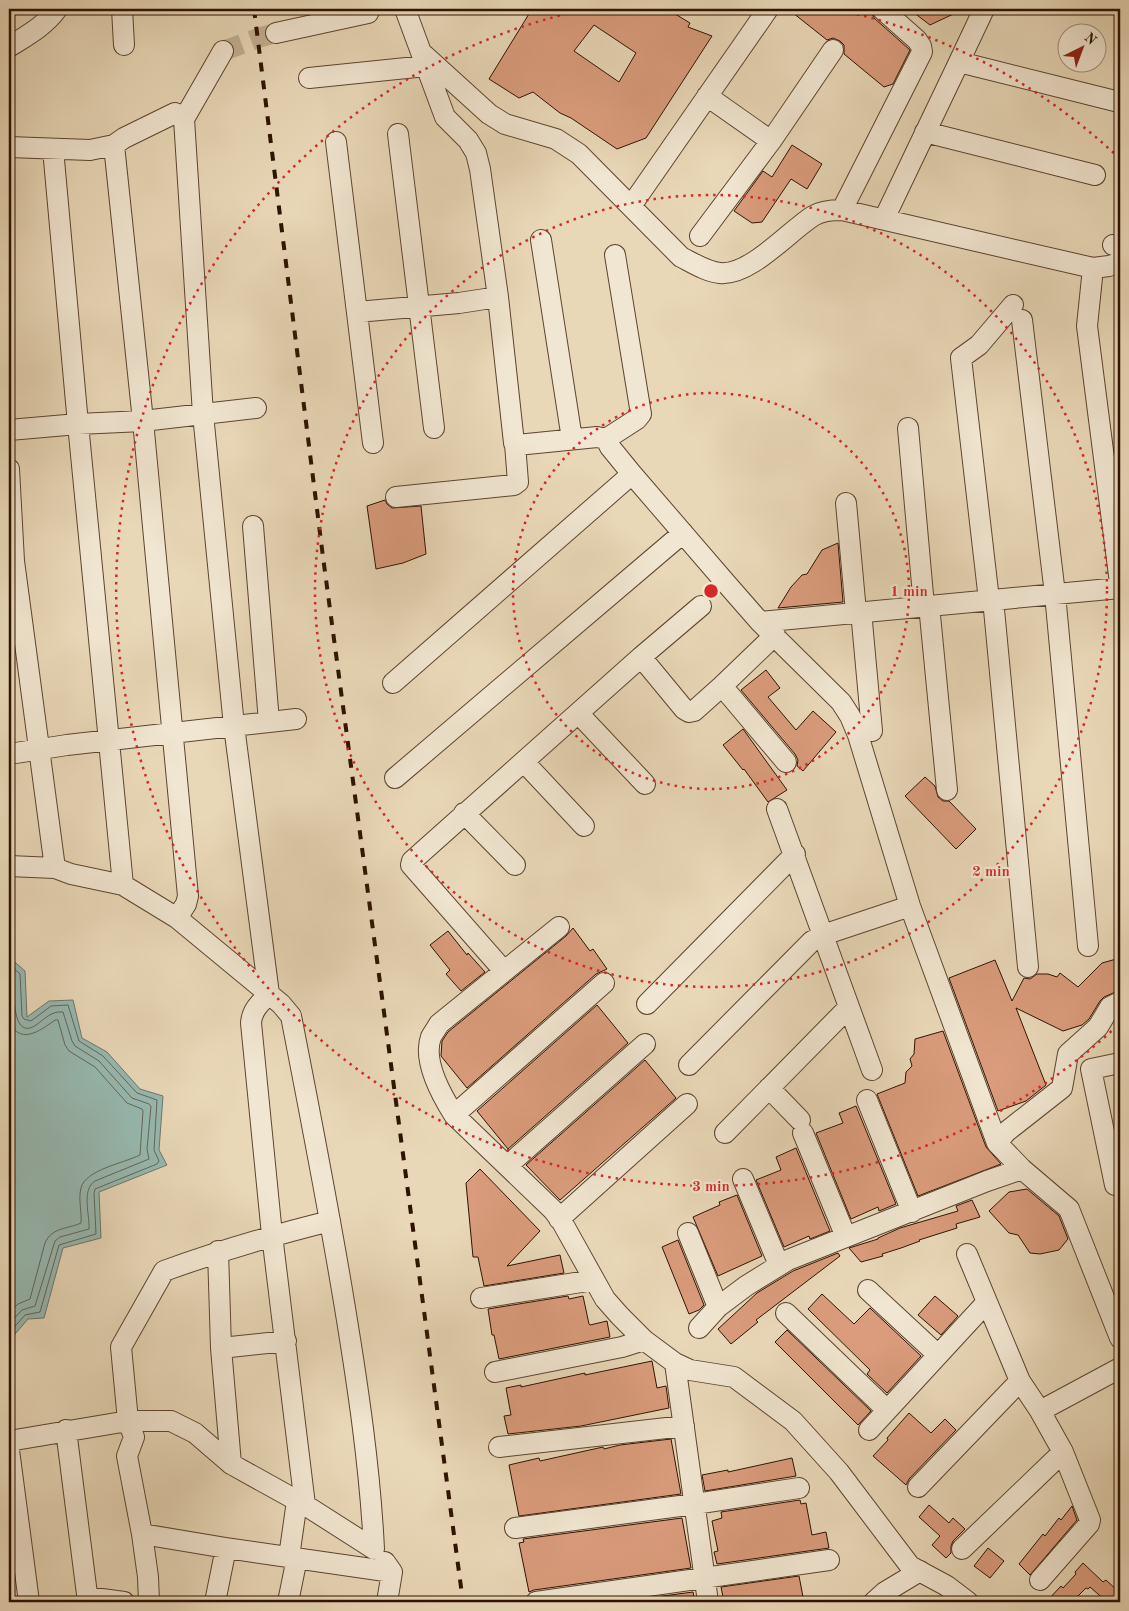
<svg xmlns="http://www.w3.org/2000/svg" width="1129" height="1611" font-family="'Old Standard TT',serif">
	<rect width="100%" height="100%" fill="#e9d8b8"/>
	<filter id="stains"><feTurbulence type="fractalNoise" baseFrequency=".004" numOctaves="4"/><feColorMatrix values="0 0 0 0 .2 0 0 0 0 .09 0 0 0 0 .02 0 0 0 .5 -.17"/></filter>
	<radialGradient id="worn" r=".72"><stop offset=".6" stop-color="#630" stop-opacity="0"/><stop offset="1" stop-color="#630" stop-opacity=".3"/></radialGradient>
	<!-- water -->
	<path fill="#97b9b1" stroke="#6d766b" d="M9,957l16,14 2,46 22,-16 24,-1 9,38 25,14 33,37 23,7 -4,54 8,15 -68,27 2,46 -38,10 -19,70 -16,1 -19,22z"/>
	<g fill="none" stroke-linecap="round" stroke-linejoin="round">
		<!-- shore -->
		<path stroke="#626659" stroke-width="1" d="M9,964l11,10 2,42 2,3 7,2 20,-15 17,-1 11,36 24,15 34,37 20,7 -3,50 5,11 -2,3 -62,25 -1,4 2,41 -37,11 -19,67 -15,3 -16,18
			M9,972l5,5c0,12 -3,65 22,48 10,-7 15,-14 27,-13l9,29 3,5 24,15 33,37 17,6 2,2 -4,43 2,10 -54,22c-14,9 -5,34 -6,48l-29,8 -5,4 -20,65 -13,4 -13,14
			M9,1019c9,28 31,12 46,1h3l7,25 4,6 26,16 32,36 15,6 1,2 -3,44c-16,8 -55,15 -59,33 -3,11 1,24 0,35 -13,6 -29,4 -36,20l-15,56 -12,5 -9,9"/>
	</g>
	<!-- building -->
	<path fill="#da9c7c" stroke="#2e1201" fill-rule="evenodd" d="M532,9h135l23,14 -2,4 24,9 -66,102 -29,11 -46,-31 -11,-5 -27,-21 -14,6 -30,-19zM594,25l42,28 -17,29 -45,-31z
		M788,9h82l4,9 36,32 -17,34 -9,3 -40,-33v-9l-4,-4 -7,-3 -6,2z
		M909,9h55l-34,16z
		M792,145l30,19 -15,25 -16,-10 -29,43 -10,1 -18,-12 29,-40 9,6z
		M385,500l2,4 5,4 29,-2 5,48 -23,9 -27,6 -9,-63z
		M838,543l5,59 -65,6 13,-21 11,-12 5,-1 15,-24z
		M766,670l14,18 -12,9 28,33 17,-19 23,21 -33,39 -6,-5 1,-6 -3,-6 -54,-64z
		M743,729l44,61 -19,12 -24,-33 -1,1 -20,-25z
		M925,777l10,9 3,11 5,4h6l27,28 -20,20 -51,-53z
		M573,928l17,23 3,-2 14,20 -11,5 -129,114 -26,-32 1,-15 6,-9 118,-96z
		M448,931l19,24 1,-2 17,19 -24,19 -15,-17 4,-4 -20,-25z
		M1120,958v32l-16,7 -4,4 -11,18 -7,6 -19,6 -47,-23 30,77 -20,16 -28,10 -49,-133 46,-18 17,41 12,-23 6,1 7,-5h11l9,3 3,-4 18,14 24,-24z
		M597,1005l31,38 -120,106 -31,-38z
		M943,1031l43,116 15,17 -83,32 -41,-102 28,-11 1,-11 6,-6 -2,-7 4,-5 1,-15z
		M645,1060l31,38 -116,102 -34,-35z
		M856,1106l40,98 -17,7 -1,-4 -27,12 -35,-86 27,-10 -4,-10z
		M796,1148l34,83 -20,8 -1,-3 -25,11 -28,-67 25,-10 -5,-13z
		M480,1169l60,62 -33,35 53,-11 4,18 -80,13 -6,-29h-5l-7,-74z
		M1027,1189l32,27 9,23 -9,11 -19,4 -10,-1 -12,-18 -9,-2 -20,-22 20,-19z
		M737,1195l25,61 -44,20 -25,-59 27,-12 -1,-3z
		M972,1200l8,17 -24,7 1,4 -38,12 1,1 -19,7 -19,6 1,2 -22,6 -12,-14 29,-9v-1l22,-10 58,-17 -2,-5z
		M678,1240l26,65 -5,5 -10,4 -27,-67z
		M838,1253l2,3 -84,64 2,2 -27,22 -13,-15 39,-36 36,-22z
		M822,1294l32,30 16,-16 51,48 -34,37 -20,-19 3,-4 -62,-61z
		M568,1296l1,3 14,-3 6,28 1,1 17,-4 3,16 -111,22 -5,-24h-2l-4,-26z
		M935,1296l23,20 -17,19 -23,-20z
		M787,1330l84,81 -13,14 -83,-83z
		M652,1361l5,27 9,-2 3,22 -88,18 -73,8 -4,-18 7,-1 -5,-27 15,-3v2l64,-14v2z
		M909,1413l22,20 14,-14 11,11 -47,49 -3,6 -33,-29 15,-16 -1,-2z
		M671,1439l10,55 -162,22 -10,-51 30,-7 1,3 63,-14 1,2 16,-4z
		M792,1458l4,18 -91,15 -3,-16 26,-5v2z
		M800,1500l1,4 5,-1 6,32 14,-3 3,16 -112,16 -3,-12 4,-1 -6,-30 10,-3 -1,-6z
		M929,1505l20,18 4,-5 12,11 -12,12 -2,5v7l-5,5 -14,-13 8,-9 -21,-19z
		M1072,1506l5,14 -47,55 -11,-11 24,-30 2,2 14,-18 2,2z
		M682,1518l9,50 -157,22 -5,2 -10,-49 5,-1 -1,-3z
		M988,1548l16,13 -14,17 -16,-12z
		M1083,1563l20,19 3,-2 14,13 -9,9h-4l-17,-15 -2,2 -2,-1 -11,11 3,3h-32l15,-16 2,2 13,-14 -1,-2z
		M799,1576l5,26h-80l-3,-15z
		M693,1592l2,10h-77z"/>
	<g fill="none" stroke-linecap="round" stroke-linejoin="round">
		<!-- minor-tunnel -->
		<path stroke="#c4b093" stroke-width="20" stroke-dasharray="20 10" stroke-linecap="butt" d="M223,51l38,-14 15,-4"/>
		<defs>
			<path id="minor" d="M122,9l2,36
				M405,9l40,108 23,23 8,13 4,16 18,128 16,146 3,2 80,-8 9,2 4,8 22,27 93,108 35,40 81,80 9,14 8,19 52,171 87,237 25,26 47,40 51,129
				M276,33l92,-20 2,-4
				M9,47c17,-11 36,-21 48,-38
				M223,51l-39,68 19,295 31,312 35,268c-9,9 -17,16 -18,29l21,212 33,270
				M424,55l65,59 16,10 51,15 23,15 102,103c12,6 26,15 39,16 30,3 68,-41 93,-57 8,-5 20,-6 29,-6l251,58 16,-2 11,-3
				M959,62l25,-53
				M309,78l117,-12
				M707,96l64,45
				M925,132l170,43
				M398,134l36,294
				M336,142l37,301
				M114,145l29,276 45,475 -2,8 -9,14
				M9,147l81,3 24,-5 10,-7 51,-25 6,3 3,3
				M53,149l25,275 65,-3 113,-13
				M631,206l137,-197
				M842,210l80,-158 -1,-6 -4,-6 -35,-31
				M884,219l75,-157 156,39
				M700,236l71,-95 62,-91
				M541,240l31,199
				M1113,245l7,2
				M1093,268l-6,58 33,257
				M357,312l102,-9 39,-6
				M1022,320l33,274 33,352
				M908,428l16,178
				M9,430l69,-6 45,461 54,33 104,86 10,12c19,97 38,194 54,292 13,79 25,160 29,241l-69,-44 -74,-41 -36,-31 -24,-12h-43l-119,20
				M606,439l31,-20 4,-5 -26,-159
				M9,469l5,92 41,307 16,6 52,11
				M396,497l118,-12 4,-3 -3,-38
				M846,503l10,109
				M253,526l16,196
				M993,599l35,368
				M989,600l-28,-242 18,-13 34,-40
				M929,605l18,185
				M861,611l11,120
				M760,622l360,-34
				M775,635l-53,51 64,76
				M641,657l43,52 5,3 5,-1 28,-25
				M393,683l239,-209
				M578,713l67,71
				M9,754l58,-9 229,-26
				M524,762l60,64
				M395,778l288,-245
				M777,809l95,261
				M464,813l51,52
				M9,866l46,2
				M559,927l-120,97c-2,4 -6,9 -8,13 -9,24 11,59 23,78l99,95 9,12 43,77 15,17 24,24 31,23 15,7 44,7 59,44 46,51 71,94 37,20 21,16
				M504,971l-93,-106 1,-4 229,-204 60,-51
				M647,1004l148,-150
				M689,1065l123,-124 20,-9 78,-26
				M769,1088l31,32
				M867,1100l45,112
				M454,1115l150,-132
				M725,1133l124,-126
				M803,1133l43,104
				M997,1143l9,-11 56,-44 6,-34 30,-27 12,-20 10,-5
				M507,1166l138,-122
				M743,1179l36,86
				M1115,1185l-24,-116 29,-6
				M559,1219l128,-115
				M688,1233l30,74
				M218,1251l3,97 10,116
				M967,1254l53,127 20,30 23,41 27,68 -1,4 -49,56
				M868,1290l70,65
				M481,1298l113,-18
				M786,1313l101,97
				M699,1328l19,-21 28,-21 42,-26 199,-79 35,-12
				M221,1348l65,-7
				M675,1363l33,239
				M495,1372l127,-25 22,-7
				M1040,1411l80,-43
				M66,1430l22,172
				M869,1430l118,-128
				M499,1447l185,-21
				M9,1450l20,152
				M918,1487l102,-106
				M515,1528l180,-24 104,-16
				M142,1534l84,14 166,24
				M962,1549l101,-97
				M289,1557l8,-56
				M385,1562l7,10 -5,30
				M87,1597l37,5
				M149,1602l-1,-25 -6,-43 -15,-78 7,-19 -6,-16 -7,-74 43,-76c55,-20 110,-36 166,-50
				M215,1602l11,-54
				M288,1602l9,-44
				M536,1602l293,-42
				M874,1602l11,-10 35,-21"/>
		</defs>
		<!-- minor casing -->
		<use href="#minor" stroke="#5d442f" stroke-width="22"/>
		<!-- minor -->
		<use href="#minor" stroke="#f1e6d1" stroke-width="20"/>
		<!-- rail -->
		<path stroke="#2e1201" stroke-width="4" stroke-dasharray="9 9" stroke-linecap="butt" d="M254,9l69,548 140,1045"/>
	</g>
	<!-- distance rings -->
	<g fill="none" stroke="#d62828" stroke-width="2.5" stroke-dasharray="2.5 5">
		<circle cx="711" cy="591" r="198"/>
		<circle cx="711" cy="591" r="396"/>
		<path d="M1117 1026A595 595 0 1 1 587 9M835 9A595 595 0 0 1 1117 156"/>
	</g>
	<circle cx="711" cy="591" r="8" fill="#d62828" stroke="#f1e6d1" stroke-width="2.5"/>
	<g font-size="15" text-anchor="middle" font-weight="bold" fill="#d62828" stroke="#f1e6d1" stroke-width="4.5" stroke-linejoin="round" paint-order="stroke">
		<text x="909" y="596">1 min</text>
		<text x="991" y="876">2 min</text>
		<text x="711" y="1191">3 min</text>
	</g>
	<!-- margin -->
	<rect width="1129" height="1611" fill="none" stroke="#e9d8b8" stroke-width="30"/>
	<rect x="10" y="10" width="1109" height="1591" fill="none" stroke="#2e1201" stroke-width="2.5"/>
	<rect x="15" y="15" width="1099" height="1581" fill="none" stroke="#2e1201"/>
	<!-- north arrow -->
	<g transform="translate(1082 48) rotate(42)"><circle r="24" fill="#f1e6d1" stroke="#a3917e"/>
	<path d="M0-4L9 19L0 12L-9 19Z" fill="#8f2418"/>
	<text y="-8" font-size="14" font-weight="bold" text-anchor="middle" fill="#2e1201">N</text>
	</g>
	<rect width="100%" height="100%" filter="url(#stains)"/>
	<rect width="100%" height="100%" fill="url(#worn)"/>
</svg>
